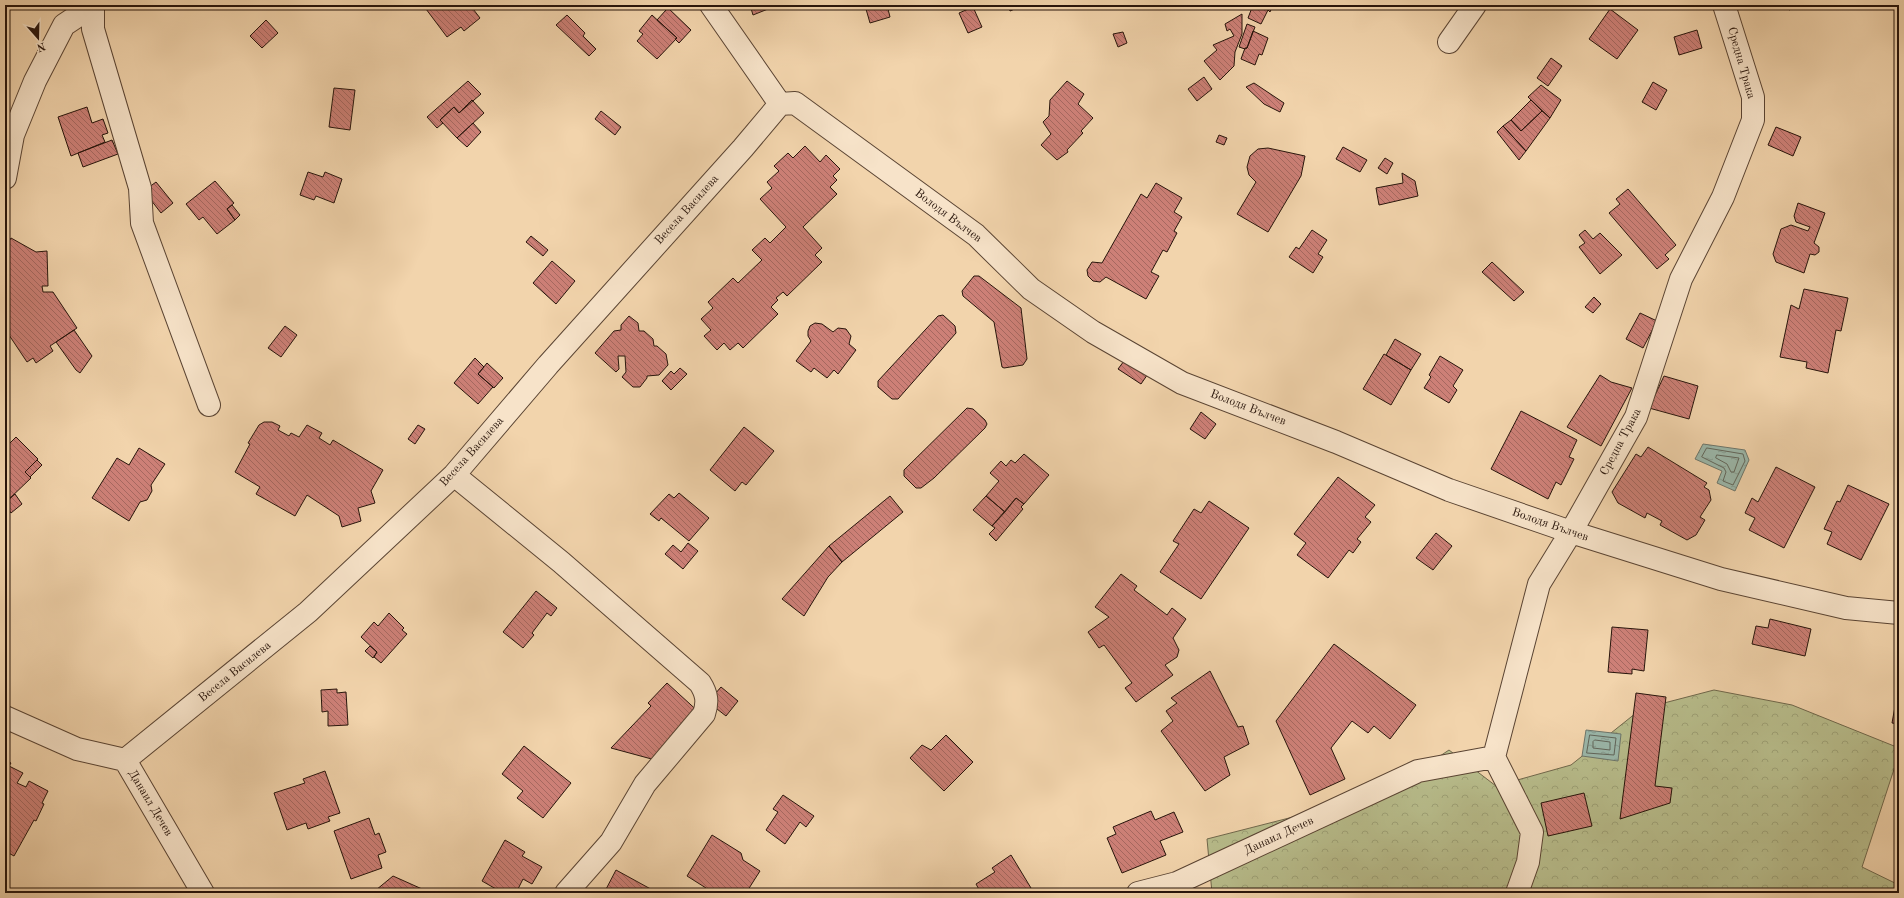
<svg xmlns="http://www.w3.org/2000/svg" width="1904" height="898" font-family="'Old Standard TT',serif">
	<defs>
		<pattern id="forest-crowns" width="20" height="18" patternUnits="userSpaceOnUse"><rect width="20" height="18" fill="#b8bd8c"/><path d="M2 6a3 3 0 1 1 6 0M12 15a3 3 0 1 1 6 0" fill="none" stroke="#9ea277"/></pattern>
		<pattern id="water-ripples" width="26" height="14" patternUnits="userSpaceOnUse"><rect width="26" height="14" fill="#9bb8ab"/><path d="M2 4q2-2 4 0t4 0M15 11q2-2 4 0t4 0" fill="none" stroke="#869d92"/></pattern>
		<pattern id="building-back-hatch" width="6" height="6" patternUnits="userSpaceOnUse"><rect width="6" height="6" fill="#cd8077"/><path d="M-1 5l2 2M0 0l6 6M5-1l2 2" fill="none" stroke="#a66860"/></pattern>
	</defs>
	<rect width="100%" height="100%" fill="#f2d4ac"/>
	<filter id="stains"><feTurbulence type="fractalNoise" baseFrequency=".005" numOctaves="4"/><feColorMatrix values="0 0 0 0 .2 0 0 0 0 .09 0 0 0 0 .02 0 0 0 .5 -.17"/></filter>
	<radialGradient id="worn" r=".72"><stop offset=".6" stop-color="#630" stop-opacity="0"/><stop offset="1" stop-color="#630" stop-opacity=".3"/></radialGradient>
	<!-- forest -->
	<path fill="url(#forest-crowns)" stroke="#70684c" d="M1714,690l78,15 107,43v6l-37,113 37,18v8h-687l-5,-54 176,-45 66,-44 47,36 75,-21 70,-56z"/>
	<!-- water -->
	<path fill="url(#water-ripples)" stroke="#6d766b" d="M1703,444l42,6 4,10 -14,31 -18,-8 5,-12 -27,-12z
		M1586,730l35,4 -3,27 -36,-5z"/>
	<g fill="none" stroke-linecap="round" stroke-linejoin="round">
		<!-- shore -->
		<path stroke="#61665b" stroke-width="1" d="M1707,448l36,6 2,7 -12,24 -10,-4 3,-9 -2,-4 -22,-11z
			M1717,455l22,3 -5,14h-3l-4,-8 -11,-6z
			M1590,735l26,3 -2,17 -27,-2z
			M1595,740l15,2v8l-17,-2v-6z"/>
	</g>
	<!-- building -->
	<path fill="url(#building-back-hatch)" stroke="#27140b" d="M423,5h47l10,13 -16,13 -3,-4 -14,10z
		M750,5h28l-25,10z
		M871,5h16l3,12 -20,6 -4,-14 6,-1z
		M1008,5h16l-14,6z
		M1253,5h20l-3,7 -2,-2 -7,14 -13,-6z
		M1787,5h15l-13,5z
		M666,6l25,24 -12,13 -4,-4 2,-1 -20,-18 9,-10 -2,-2z
		M973,7l9,20 -14,6 -9,-20z
		M1610,9l28,21 -21,29 -28,-20z
		M1242,14v20l-7,18 -1,14 -14,14 -16,-19 13,-11 -4,-5 21,-9 -4,-7 -3,2 -2,-7z
		M567,15l18,18 -2,3 13,13 -7,7 -33,-31z
		M652,15l25,23 -20,21 -20,-18 6,-7 -4,-3z
		M266,20l12,13 -16,15 -12,-12z
		M1247,24l8,3 -8,21 -2,1 -6,-2z
		M1697,30l5,18 -23,7 -5,-18z
		M1253,31l15,7 -6,17 -3,-1 -4,11 -14,-6 4,-11h2z
		M1123,32l4,11 -9,4 -5,-13z
		M1551,58l11,8 -14,20 -11,-8z
		M1204,77l8,12 -15,12 -9,-12z
		M468,81l13,13 -22,19 -5,-6 -14,13 3,3 -6,5 -10,-11z
		M1067,81l17,13 -6,10 15,14 -12,13 2,2 -16,17 1,2 -11,8 -16,-15 10,-11 -8,-12 6,-6 1,-16z
		M1653,82l14,8 -11,20 -14,-8z
		M1254,83l30,20 -4,9 -16,-8 -18,-17z
		M1541,85l20,15 -11,18 -22,-21z
		M334,88l21,2 -5,40 -21,-3z
		M472,100l12,13 -27,25 -17,-18 14,-13 5,6z
		M1531,100l11,11 -21,20 -10,-11z
		M87,107l5,16 11,-4 5,14 -6,2 3,7 -34,14 -13,-39z
		M601,111l20,16 -6,8 -20,-16z
		M1542,111l8,7 -24,33 -23,-25 8,-6 10,11z
		M473,123l8,9 -14,15 -10,-9z
		M1503,126l23,25 -7,9 -22,-28z
		M1776,127l25,10 -8,19 -25,-11z
		M1219,135l8,3 -3,7 -8,-3z
		M112,140l6,14 -35,13 -5,-14z
		M805,146l15,16 6,-7 14,14 -7,7 4,4 -7,7 7,7 -34,33 19,21 -7,7 7,7 -35,34 -4,-4 -7,6 2,2 -7,7 7,7 -35,34 -5,-5 -8,7 -6,-7 -7,7 -13,-14 7,-6 -10,-11 12,-11 -5,-6 25,-24 5,5 24,-23 -10,-10 13,-12 5,5 16,-16 -26,-28 12,-11 -5,-6 12,-11 -5,-5 14,-13 5,5z
		M1343,147l24,13 -7,12 -24,-13z
		M1268,148l37,8 -4,20 -33,56 -31,-18 19,-32 -7,-7 -2,-8 3,-11 8,-7z
		M1385,158l8,5 -6,11 -9,-6z
		M308,172l15,5 2,-5 17,7 -8,24 -18,-7 -2,4 -14,-5z
		M1402,173l13,8 3,15 -39,9 -3,-17 27,-5z
		M215,181l19,22 -7,6 8,11 -18,14 -14,-17 -4,3 -13,-16z
		M156,182l17,21 -12,10 -17,-22z
		M1156,183l26,15 -8,14 8,5 -8,14 3,2 -10,19 -4,-2 -12,22 8,4 -13,23 -40,-22 -6,5 -7,-1 -5,-5 -1,-6 5,-8 10,1 39,-69 6,4z
		M1628,189l48,56 -11,10 4,4 -12,10 -48,-56 11,-9 -4,-5z
		M1798,203l27,10 -11,30 5,4v5l-4,3 -5,-1 -6,19 -28,-11 -3,-8 8,-25 10,-4 17,6 2,-4 -14,-5 -2,-6z
		M232,205l8,10 -5,5 -8,-11z
		M1312,230l15,10 -9,14 5,3 -10,16 -24,-16 7,-10 3,2z
		M1585,230l8,9 7,-6 22,22 -22,19 -21,-27 6,-4 -6,-8z
		M531,236l17,14 -5,6 -17,-14z
		M11,238l25,14 11,-1 1,35h-6l1,6h10l24,36 -27,18 3,5 -17,12 -3,-5 -6,4 -22,-33v-81z
		M552,261l23,20 -19,23 -23,-21z
		M1492,262l32,30 -10,9 -32,-29z
		M974,276h5l42,32 6,51 -4,6 -19,3 -2,-1 -8,-45 -31,-26 -1,-5z
		M1804,289l44,9 -7,33 -5,-1 -8,43 -22,-5 1,-6 -27,-5 11,-52 8,4z
		M1594,297l7,7 -8,9 -8,-6z
		M1640,313l17,8 -14,27 -17,-9z
		M943,315l12,11 1,7 -58,66h-6l-14,-12v-6l60,-65z
		M629,316l9,7 1,8h5l9,8 1,7h3l9,8 2,11 -9,10 -12,1v2l-7,9h-7l-11,-10 4,-5 -1,-16h-7l1,13 -3,3 -21,-19 19,-22 7,-1v-5z
		M815,323l7,1 11,8 5,-4 8,1 5,7 -2,8 7,6 -18,24 -4,-4 -7,8 -13,-10 -3,4 -15,-11 15,-20 -3,-5v-5l2,-5z
		M285,326l12,9 -16,22 -13,-9z
		M74,330l18,26 -12,17 -4,-3 -20,-28z
		M1395,339l26,15 -10,16 -25,-15z
		M1130,353l22,15 -11,16 -23,-15z
		M1384,354l27,16 -20,35 -28,-16z
		M1440,356l23,14 -10,16 4,4 -8,13 -25,-15 7,-11 -2,-2z
		M475,358l9,9 -6,7 15,13 -15,17 -24,-21z
		M487,363l16,15 -9,10 -16,-14z
		M680,368l7,6 -16,16 -9,-9 9,-10 3,3z
		M1600,375l11,7 21,6 -31,58 -34,-19z
		M1664,376l34,10 -9,33 -40,-11z
		M967,408l6,1 12,11 2,4 -2,4 -51,50 -13,10h-5l-12,-12v-6z
		M1521,411l56,29 -8,17 5,2 -13,26 -5,-3 -8,17 -57,-30z
		M1201,412l15,12 -11,15 -15,-10z
		M264,422h8l8,4 -2,4 11,6 2,-3 8,4 8,-12 15,8 -3,5 11,7 3,-5 50,30 -12,21 4,12 -17,5 3,13 -19,6 -3,-11 -32,-21 -12,21 -39,-22 4,-7 -25,-15 15,-28 -2,-1 11,-18z
		M418,425l7,4 -10,15 -7,-5z
		M744,427l30,24 -28,34 -4,-3 -7,9 -25,-21z
		M16,437l22,22 -13,13 6,6 -25,24 -1,-54z
		M1648,447l59,36 -3,4 5,3 2,10 -11,17 5,3 -9,15 -9,5 -27,-15 2,-4 -15,-8 -2,5 -27,-15 -6,-11 24,-38 5,3z
		M139,448l26,16 -14,21 1,6 -5,9 -7,2 -11,19 -37,-23 25,-40 12,7z
		M1024,454l25,21 -25,29 -8,-6 -11,14 -19,-16 13,-15 -9,-8 11,-12 5,5 5,-6 4,3z
		M37,460l5,5 -12,12 -5,-5z
		M1776,467l39,20 -31,61 -35,-18 6,-12 -10,-5 7,-15 6,4z
		M1338,477l37,28 -10,12 6,5 -14,17 4,3 -8,11 -4,-3 -21,28 -31,-23 9,-12 -12,-9z
		M1848,485l41,19 -28,56 -34,-16 5,-12 -8,-3 13,-28 3,1z
		M679,493l30,25 -20,23 -28,-23 -2,3 -9,-7 19,-20 5,4z
		M15,494l7,10 -11,9 -5,-7 -1,2v-7l1,1z
		M890,496l13,16 -61,50 -13,-16z
		M986,496l19,16 -13,14 -19,-16z
		M1016,498l8,6 -3,3 2,2 -27,32 -7,-7 6,-6 -3,-2z
		M1209,501l40,27 -48,71 -41,-27 19,-28 -6,-3 21,-32 7,4z
		M1436,533l16,13 -19,24 -17,-12z
		M688,543l10,8 -15,18 -18,-15 8,-9 8,7z
		M829,546l13,16 -14,15 -24,39 -22,-17z
		M1121,574l16,12 -3,4 33,25 5,-7 14,11 -13,19 6,12 -2,7 -12,8 8,10 -37,27 -11,-14 7,-5 -28,-38 -5,3 -11,-16 21,-15 -14,-10z
		M536,591l21,17 -6,8 -4,-3 -15,20 2,2 -11,13 -20,-16z
		M389,613l15,15 -2,2 5,4 -26,29 -7,-6 3,-5 -16,-15 13,-15 4,4z
		M1770,619l41,10 -6,27 -53,-12 4,-18 12,2z
		M1612,627l36,3 -4,41 -12,-2v5l-24,-2z
		M1334,644l82,61 -26,34 -16,-13 -6,7 -16,-12 -21,27 14,31 -35,16 -34,-74z
		M370,646l7,6 -4,6 -8,-7z
		M1210,671l28,56 5,-1 6,18 -25,13 6,18 -25,16 -44,-60 12,-10 -7,-10 11,-8 -6,-5z
		M667,683l35,32 -43,46 -48,-13 40,-42 -3,-3z
		M721,687l17,14 -12,15 -18,-14z
		M337,689v4l9,-1 2,33 -20,1v-15l-6,1 -1,-22z
		M1898,690h1v34l-7,-1z
		M1636,693l30,4 -11,89 17,2 -2,15 -50,16z
		M946,735l27,27 -29,29 -34,-33 12,-13 9,5z
		M524,746l47,37 -28,35 -26,-20 6,-7 -21,-17z
		M5,760l6,3 -2,3 14,7 -6,10 9,4 3,-6 19,10 -6,12 2,1 -8,17 -2,-1 -20,36 -9,-5z
		M325,771l15,42 -12,4 2,4 -22,8 -2,-6 -19,7 -13,-37 31,-10 -2,-4z
		M1584,793l8,33 -44,10 -7,-33z
		M783,795l31,21 -8,11 -6,-5 -15,22 -19,-14 12,-18 -5,-3z
		M1151,811l4,9 19,-8 9,20 -23,9 6,14 -44,18 -15,-35 9,-4 -3,-7z
		M369,818l6,17 4,-2 7,19 -8,3 4,13 -31,11 -17,-48z
		M712,835l29,18 2,7 17,11 -14,22h-43l3,-5 -19,-12z
		M505,840l20,12 -3,4 20,11 -10,17 -9,-5 -7,14h-13l-21,-12z
		M1011,855l23,38h-53l-5,-9 19,-12 -3,-4z
		M616,870l42,23h-54z
		M393,876l38,17h-54l-1,-3z"/>
	<g fill="none" stroke-linecap="round" stroke-linejoin="round">
		<defs>
			<path id="minor" d="M711,5l69,99 15,-1 181,132 55,54 62,43 89,51 154,59 113,48 122,42 150,47 125,29 53,5
				M93,7v22l47,159 2,35 67,182
				M1449,42l26,-37
				M5,178l8,-43 22,-54 29,-56 30,-20
				M454,475l107,87 139,121c7,11 8,19 4,31l-59,70 -34,58 -45,51
				M5,717l72,32 48,11 78,133
				M1494,757l38,75 -4,30 -11,31
				M125,760l183,-148 146,-137 94,-110 195,-217 37,-44
				M1138,893l39,-10 241,-112 76,-14 45,-173 32,-52 65,-115 45,-138 42,-82 30,-77v-23l-29,-92"/>
		</defs>
		<!-- minor casing -->
		<use href="#minor" stroke="#5a4433" stroke-width="24"/>
		<!-- minor -->
		<use href="#minor" stroke="#f7e3c9" stroke-width="22"/>
	</g>
	<g text-anchor="middle" dominant-baseline="central" stroke-width="3" stroke-linejoin="round" paint-order="stroke">
		<!-- street labels -->
		<g font-size="12" fill="#27140b" stroke="#f7e3c9">
			<text transform="translate(1741 63) rotate(74)">Средна Трака</text>
			<text transform="translate(687 210) rotate(-48)">Весела Василева</text>
			<text transform="translate(948 216) rotate(37)">Володя Вълчев</text>
			<text transform="translate(1248 408) rotate(21)">Володя Вълчев</text>
			<text transform="translate(1621 442) rotate(-62)">Средна Трака</text>
			<text transform="translate(472 452) rotate(-48)">Весела Василева</text>
			<text transform="translate(1550 525) rotate(19)">Володя Вълчев</text>
			<text transform="translate(235 672) rotate(-39)">Весела Василева</text>
			<text transform="translate(150 803) rotate(59)">Данаил Дечев</text>
			<text transform="translate(1279 836) rotate(-25)">Данаил Дечев</text>
		</g>
	</g>
	<!-- margin -->
	<rect width="1904" height="898" fill="none" stroke="#f2d4ac" stroke-width="20"/>
	<rect x="6" y="6" width="1892" height="886" fill="none" stroke="#27140b" stroke-width="2"/>
	<rect x="10" y="10" width="1884" height="878" fill="none" stroke="#27140b"/>
	<!-- north arrow -->
	<g transform="translate(38 38) rotate(160)" stroke="#f7e3c9" stroke-width="3" paint-order="stroke">
	<path d="M0-3L7 15L0 10L-7 15Z" fill="#27140b"/>
	<text y="-6" font-size="11" font-weight="bold" text-anchor="middle" fill="#27140b">N</text>
	</g>
	<rect width="100%" height="100%" filter="url(#stains)"/>
	<rect width="100%" height="100%" fill="url(#worn)"/>
</svg>
